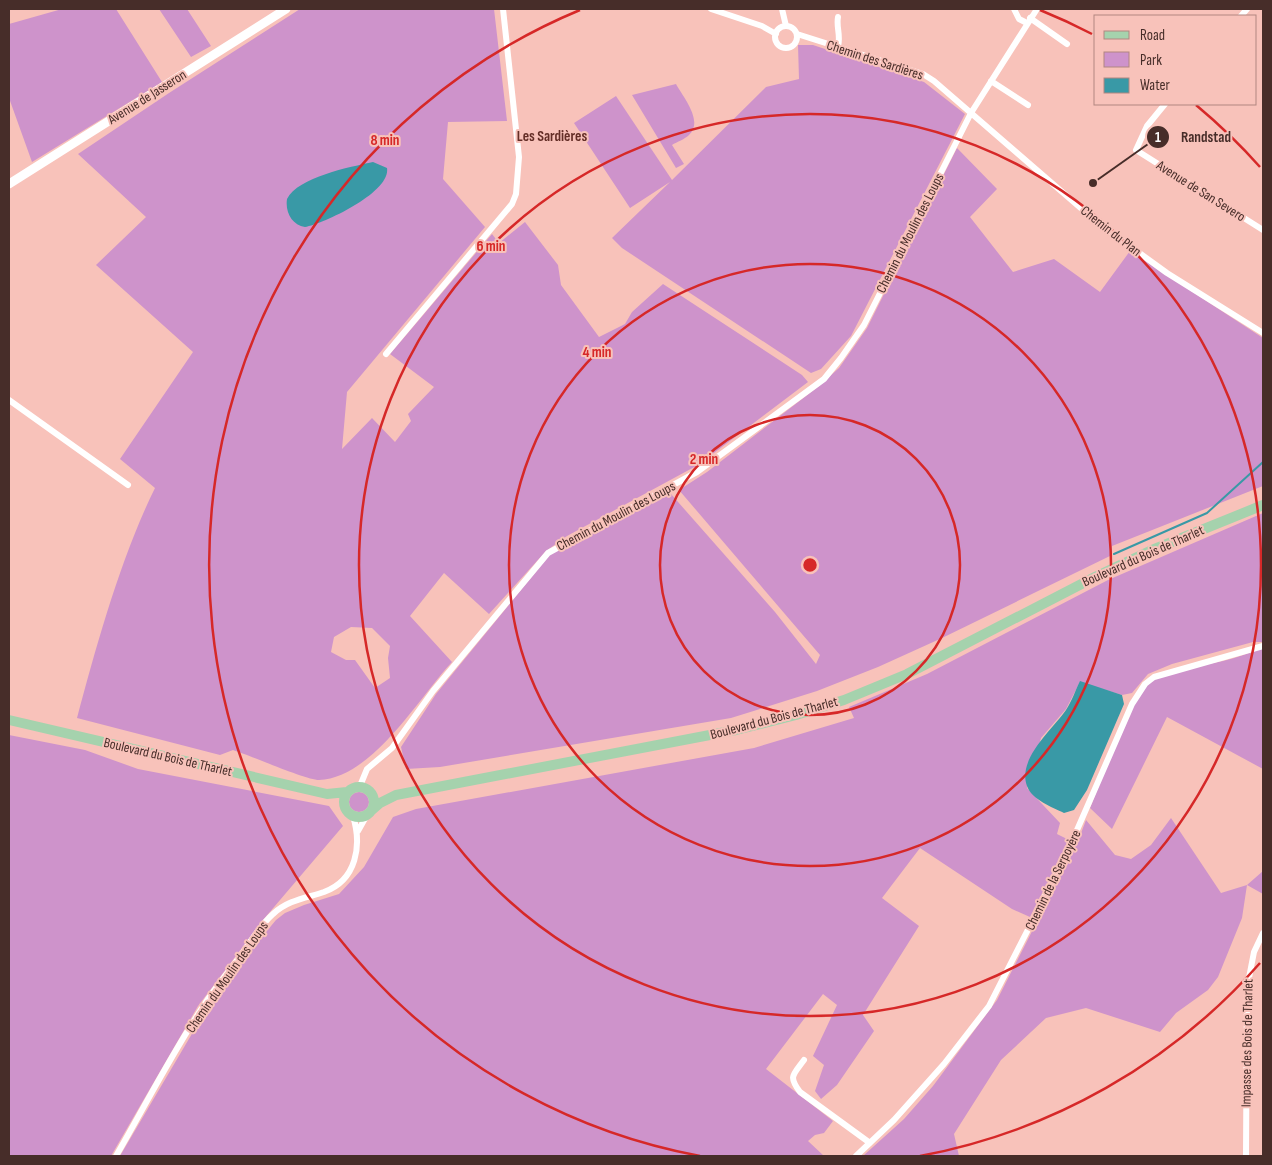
<svg xmlns="http://www.w3.org/2000/svg" width="1272" height="1165" font-family="'Sofia Sans Condensed',sans-serif">
	<rect width="100%" height="100%" fill="#f8c2ba"/>
	<!-- green -->
	<path fill="#ce93cb" fill-rule="evenodd" d="M62,9h54l46,73 -130,80 -23,-64v-74z
		M159,9h28l24,37 -20,11z
		M300,9h194l13,112 -59,1 -5,57 42,48 -138,165 -5,57 30,-31 23,24 16,-21 -3,-7 26,-27 -44,-33 102,-120 7,9 26,-21 33,43 3,20 38,52 26,-13 7,-12 31,-28 139,91 6,7 -110,83 -131,71 -21,15 -57,63 -45,-41 -34,43 42,46c-34,37 -80,116 -133,118 -13,0 -70,-25 -86,-30l-13,5 -143,-37c20,-75 44,-161 78,-230l-35,-29 73,-107 -97,-87 50,-48 -68,-63 91,-61zM351,627l21,1 18,18 -2,12 2,20 -15,10 -20,-28h-9l-15,-8 3,-15z
		M798,45h15l111,37 41,32 -114,222 -30,33 -10,4 -189,-125 -10,-10 58,-56 -40,26 -56,-85 42,-27 56,84 94,-93 33,-8z
		M676,84c7,13 28,37 13,51 -4,4 -12,7 -17,10l12,19 -8,4 -44,-73z
		M957,148l40,41 -27,28 43,55 41,-13 46,33 30,-41 133,87v148l-151,60v9l-170,83 -64,29 -61,24 -86,27 -291,49 -34,2 -5,-22 35,-53 116,-142 119,-58 104,118 41,52 4,-9 -141,-165 28,-18 112,-86 20,-18 28,-40z
		M1263,513v129h-10l-81,22 -24,10 -16,19 -10,2 -42,-13 -14,27 -25,29 -14,50 33,35 -3,11 12,6 -39,77 -18,-8 -92,-61 -38,50 37,28 -56,89 11,16 -37,54 -16,14 -6,-8 9,-26 -11,-9 24,-51 -14,-11 -57,75 67,52 -9,12 -9,2 -7,6 16,15h-704l83,-141 24,-36 49,-59 9,-7 19,-8 35,-11 25,-27 29,-50 23,-8 338,-61 100,-30 -5,-11 78,-33 181,-94z
		M1260,649h3v120l-96,-52 -55,112 -22,-21c11,-26 43,-116 64,-129 20,-11 47,-13 69,-18 13,-3 25,-8 37,-12z
		M9,735l76,15 53,19 191,37 14,20 -80,94 -65,86 -87,150h-102z
		M349 802a10 10 0 1 1 20 0a10 10 0 1 1-20 0Z
		M1171,818l50,75 26,-8 16,-14v23l-16,-9 -5,33 -24,59 -10,13 -32,23 -16,19 -74,-24 -40,10 -45,42 -47,74 5,22h-96l41,-37 29,-33 64,-86 81,-159 8,-21 29,35 16,4 20,-14z"/>
	<!-- water -->
	<path fill="#3999a6" d="M373,162l14,6c4,24 -62,55 -82,59 -13,-2 -20,-15 -18,-28 11,-22 63,-32 86,-37z
		M1080,681l42,14 2,9 -37,86 -13,20 -10,3c-12,-6 -32,-13 -37,-27 -10,-27 25,-56 39,-76 6,-9 9,-19 14,-29z"/>
	<g fill="none" stroke-linecap="round" stroke-linejoin="round">
		<!-- stream -->
		<path stroke="#3999a6" stroke-width="2" d="M1114,554l93,-41 56,-51"/>
		<!-- minor -->
		<path stroke="#fff" stroke-width="6" d="M711,9l51,17 14,8
			M782,9l4,17
			M1014,9l5,10 8,4
			M1241,16l6,-7
			M1030,18l37,26
			M775 37a11 11 0 1 1 22 0a11 11 0 1 1-22 0Z
			M797,34l126,40 11,7 164,142 69,50 96,60
			M838,47c3,-13 -2,-19 0,-30
			M991,81l37,24
			M1165,104l-18,22 -11,24 127,80
			M386,354l126,-150 4,-10 3,-37 -16,-148
			M9,400l119,85
			M360,786l7,-17 25,-21 41,-57 115,-138 149,-81 127,-93 17,-21 23,-33 107,-212 66,-104
			M358,831l9,-16
			M804,1060c-11,15 -16,16 -4,32l70,51
			M116,1156c29,-50 56,-103 88,-151 10,-16 23,-31 34,-46 11,-14 21,-33 35,-45 15,-14 33,-16 51,-22 33,-12 38,-47 29,-76
			M856,1156l38,-36 50,-56 45,-58 78,-153 65,-149 13,-20 9,-7 109,-31
			M1246,1156l1,-168 7,-36 9,-19"/>
		<!-- secondary -->
		<path stroke="#fff" stroke-width="9" d="M9,184l277,-175"/>
		<!-- primary -->
		<path stroke="#a5d2ad" stroke-width="10" d="M9,720l318,74 20,-2
			M344 802a15 15 0 1 1 30 0a15 15 0 1 1-30 0Z
			M372,810l8,-7 16,-8 340,-65 60,-15 48,-15 63,-26 188,-97 57,-27 111,-45"/>
	</g>
	<!-- distance rings -->
	<g fill="none" stroke="#d62828" stroke-width="2.5">
		<circle cx="810" cy="565" r="150"/>
		<circle cx="810" cy="565" r="301"/>
		<circle cx="810" cy="565" r="451"/>
		<path d="M1260 963A601 601 0 0 1 920 1156M700 1156A601 601 0 0 1 580 10M1040 10A601 601 0 0 1 1092 34M1196 105A601 601 0 0 1 1260 167"/>
	</g>
	<g text-anchor="middle" dominant-baseline="central" stroke-width="4" stroke-linejoin="round" paint-order="stroke">
		<!-- street labels -->
		<g font-size="14" fill="#472d29" stroke="#f8c2ba">
			<text transform="translate(875 60) rotate(18)">Chemin des Sardières</text>
			<text transform="translate(147 97) rotate(-32)">Avenue de Jasseron</text>
			<text transform="translate(1201 191) rotate(32)">Avenue de San Severo</text>
			<text transform="translate(1111 231) rotate(38)">Chemin du Plan</text>
			<text transform="translate(910 233) rotate(-63)">Chemin du Moulin des Loups</text>
			<text transform="translate(616 516) rotate(-28)">Chemin du Moulin des Loups</text>
			<text transform="translate(1143 556) rotate(-24)">Boulevard du Bois de Tharlet</text>
			<text transform="translate(774 718) rotate(-15)">Boulevard du Bois de Tharlet</text>
			<text transform="translate(168 757) rotate(13)">Boulevard du Bois de Tharlet</text>
			<text transform="translate(1053 880) rotate(-64)">Chemin de la Serpoyère</text>
			<text transform="translate(227 977) rotate(-55)">Chemin du Moulin des Loups</text>
			<text transform="translate(1247 1043) rotate(-89)">Impasse des Bois de Tharlet</text>
		</g>
		<!-- neighbourhood labels -->
		<g font-size="15" font-weight="bold" fill="#642e27" stroke="#f8c2ba">
			<text x="552" y="136">Les Sardières</text>
		</g>
	</g>
	<circle cx="810" cy="565" r="8" fill="#d62828" stroke="#f8c2ba" stroke-width="2.5"/>
	<g font-size="15" text-anchor="middle" font-weight="bold" fill="#d62828" stroke="#f8c2ba" stroke-width="4" stroke-linejoin="round" paint-order="stroke">
		<text x="385" y="145">8 min</text>
		<text x="491" y="251">6 min</text>
		<text x="597" y="357">4 min</text>
		<text x="704" y="464">2 min</text>
	</g>
	<!-- callouts -->
	<path fill="none" stroke="#472d29" stroke-width="2" d="M1093 183L1158 137"/>
	<g fill="#472d29" stroke="#f8c2ba" stroke-width="2">
		<circle cx="1093" cy="183" r="5"/>
		<circle cx="1158" cy="137" r="12"/>
	</g>
	<g font-size="15" text-anchor="middle" font-weight="bold" fill="#fff">
		<text x="1158" y="142">1</text>
	</g>
	<g font-size="15" text-anchor="middle" font-weight="bold" fill="#472d29" stroke="#f8c2ba" stroke-width="4" stroke-linejoin="round" paint-order="stroke">
		<text x="1206" y="142">Randstad</text>
	</g>
	<!-- border -->
	<rect width="1272" height="1165" fill="none" stroke="#472d29" stroke-width="20"/>
	<!-- legend -->
	<rect x="1094" y="15" width="162" height="90" fill="#f8c2ba" stroke="#b18680"/>
	<rect x="1104" y="31" width="25" height="8" fill="#a5d2ad" stroke="#b18680"/>
	<text x="1140" y="40" font-size="15" fill="#472d29">Road</text>
	<rect x="1104" y="52" width="25" height="15" fill="#ce93cb" stroke="#b18680"/>
	<text x="1140" y="65" font-size="15" fill="#472d29">Park</text>
	<rect x="1104" y="78" width="25" height="15" fill="#3999a6" stroke="#b18680"/>
	<text x="1140" y="90" font-size="15" fill="#472d29">Water</text>
</svg>
